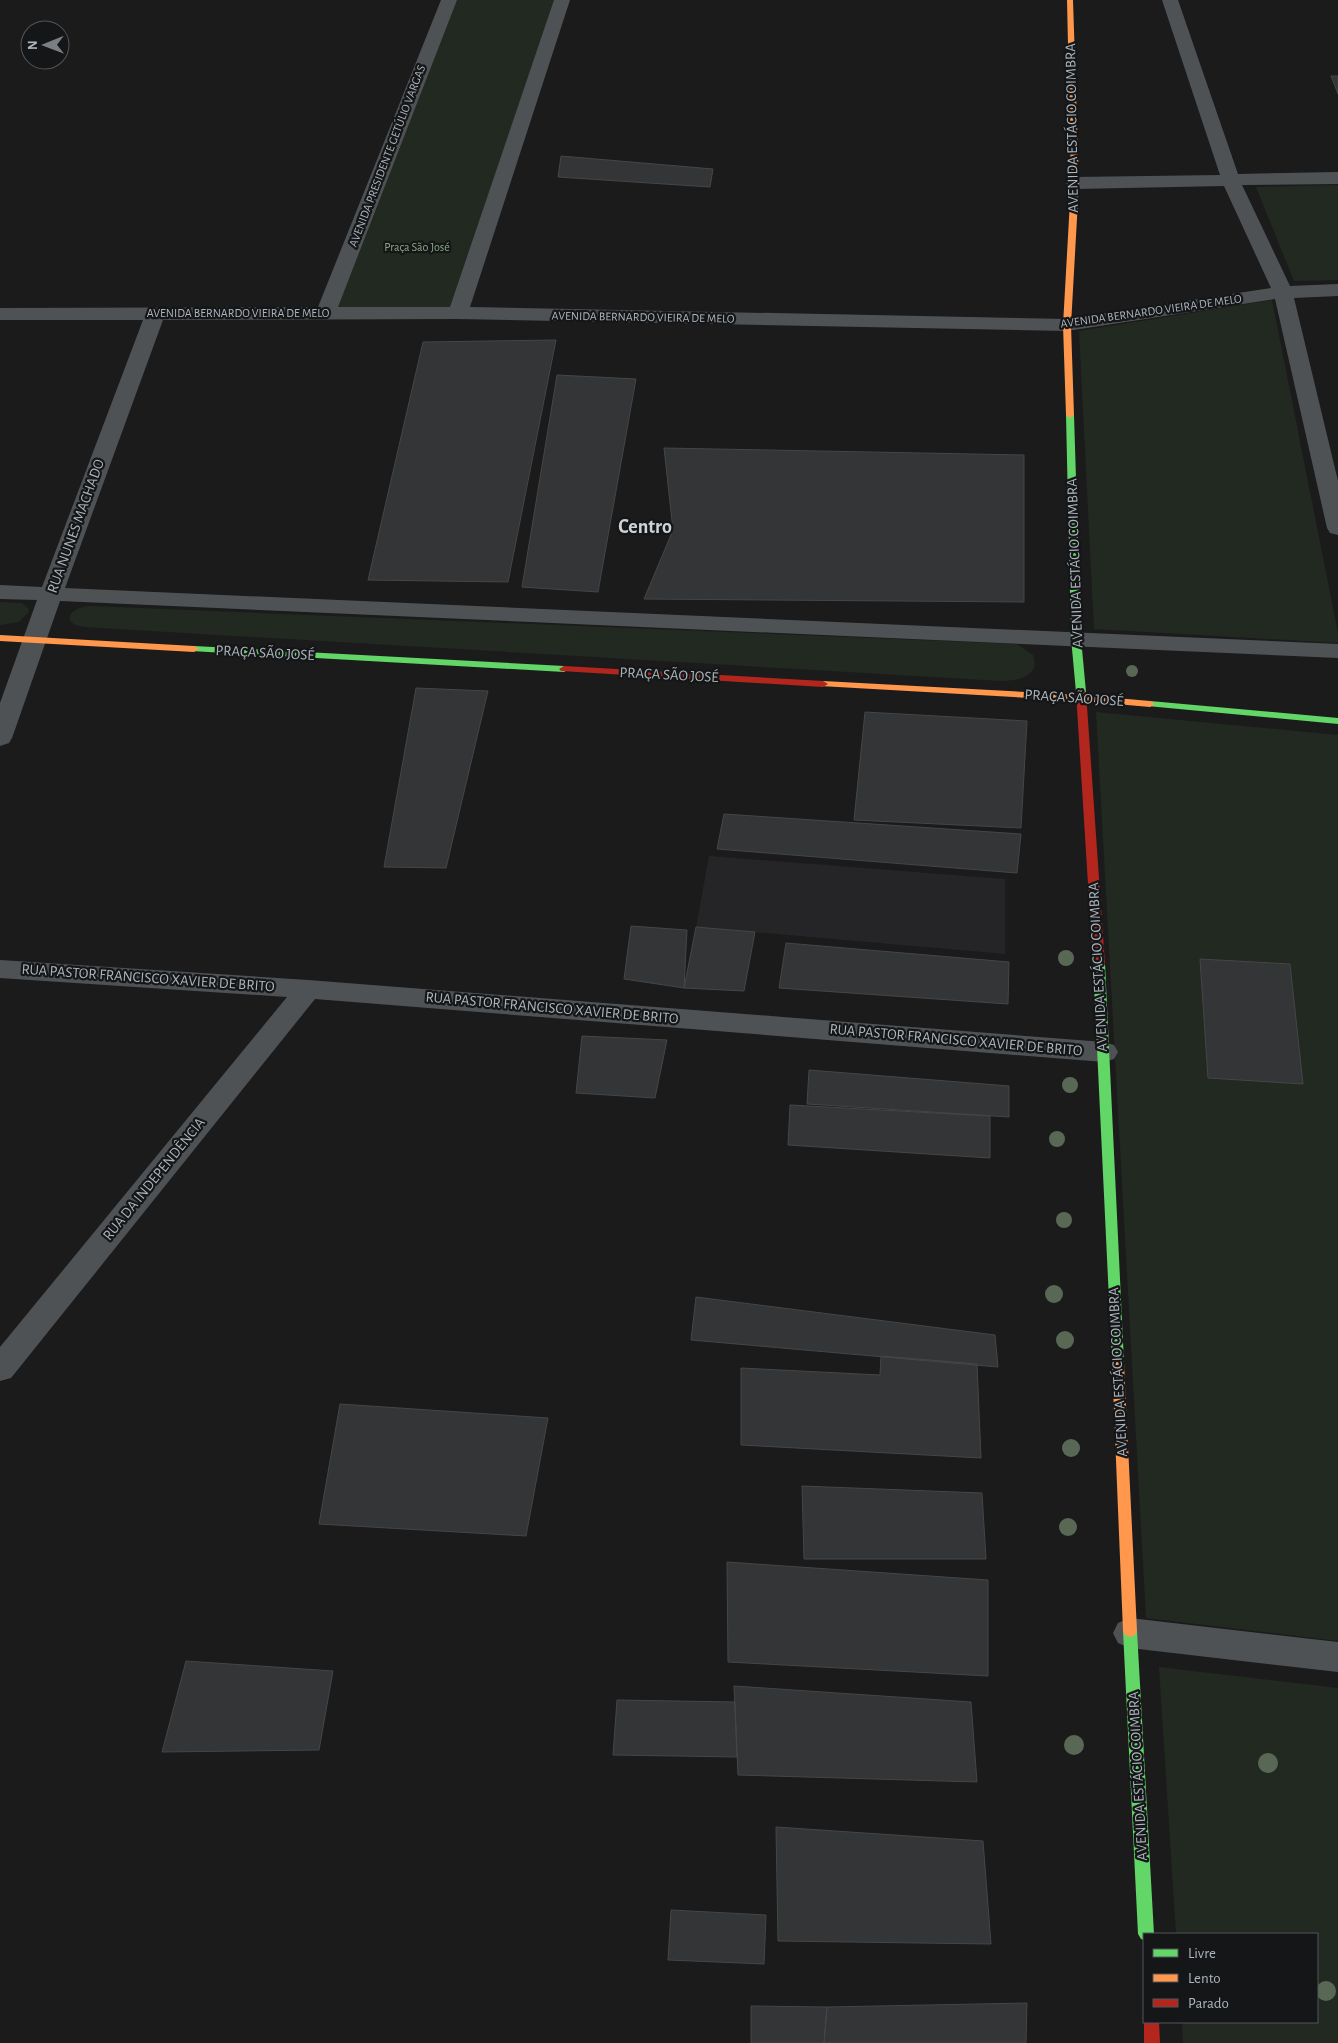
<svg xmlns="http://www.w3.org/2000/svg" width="1338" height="2043" font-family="'Alegreya Sans',sans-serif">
	<rect width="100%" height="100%" fill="#1b1b1c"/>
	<!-- built -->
	<path fill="#252528" d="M709,856l296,23v75l-309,-27z"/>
	<!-- green -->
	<path fill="#222921" d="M452,0h107l-101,308 -126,1z
		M1338,185v95l-44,1 -38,-94z
		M1272,300l66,333v10l-244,-14 -15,-298z
		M0,602l22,1 6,5 1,4 -10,10 -19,3z
		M92,606l925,38 16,11c8,21 -15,26 -32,26l-917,-54 -9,-2 -5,-4v-6c6,-7 13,-9 22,-9z
		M1096,712l242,23v906l-192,-23z
		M1159,1667l179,21v355h-155l-1,-21h135v-88h-141z"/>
	<!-- building -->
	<path fill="#343536" stroke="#444648" d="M1331,76h7v18z
		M561,156l152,13 -3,18 -152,-10z
		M556,340l-48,242 -140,-2 55,-238z
		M557,375l79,4 -38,213 -76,-5z
		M664,448l360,7v147l-380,-3 29,-69z
		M416,688l72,3 -42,177 -62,-1z
		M865,712l162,9 -6,107 -167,-8z
		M724,814l297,20 -4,39 -300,-24z
		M631,926l56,4 -3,58 -60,-9z
		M696,927l59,5 -11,59 -60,-3z
		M786,943l223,19 -1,42 -229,-16z
		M1200,959l90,5 13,120 -95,-6z
		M582,1036l85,4 -12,58 -79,-5z
		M809,1070l200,16v31l-202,-13z
		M790,1105l200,11v42l-202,-13z
		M696,1297l299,38 3,32 -307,-27z
		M881,1356l96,8 4,94 -240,-13v-77l139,7z
		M340,1404l208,14 -22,118 -207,-12z
		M802,1486l180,7 4,66h-182z
		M727,1562l261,18v96l-260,-14z
		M186,1661l147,10 -14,79 -157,2z
		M734,1686l237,16 6,80 -239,-7z
		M617,1700l118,2 2,55 -124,-2z
		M776,1827l207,14 8,103 -213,-3z
		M671,1910l95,5 -2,49 -96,-4z
		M1027,2003l-1,40h-202l3,-36z
		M751,2006l76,1 -3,36h-73z"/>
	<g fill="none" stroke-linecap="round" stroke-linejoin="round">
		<!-- street -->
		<path fill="#4f5255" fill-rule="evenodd" d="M441,0h16l-119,307h112l104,-307h16l-100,307 597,12 204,-31 -47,-102 -149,3 -7,-2 -2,-4 2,-4 7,-2 145,-2 -58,-175h16l60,174 100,-2v12l-96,1 48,101 48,-2v12l-44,2 44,183v54l-8,-2 -3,-5 -52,-229 -208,32 -609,-12 -295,1 -98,268 1273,56v14l-1278,-57 -48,137 -3,5 -9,3v-43l37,-103 -37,-1v-14l42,2 101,-267h-143v-12l318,-1z
			M0,960l308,20 796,62 10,3 4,7 -4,7 -10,3 -789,-63 -304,379 -11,3v-34l287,-350 -287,-19z
			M1130,1618l208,24v30l-208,-24 -12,-5 -5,-10 5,-10z"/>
		<!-- fast -->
		<path fill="#63d668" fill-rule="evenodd" d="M1070,412l4,3 7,223 5,54 -5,3 -5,-3 -5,-54 -5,-223z
			M194,646l370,20 5,3 -5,3 -373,-21 -2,-2z
			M1150,701l188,17v6l-191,-18 -2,-2z
			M1099,960l6,4 19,399 -2,4 -4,1 -4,-1 -2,-4 -19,-399z
			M1130,1625l5,2 2,4 17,303h-10v6l-3,-1 -3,-5 -15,-303 2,-4z"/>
		<!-- slow -->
		<path fill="#ff974d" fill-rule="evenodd" d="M1067,0h6l6,183 -8,142 3,90 -4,3 -4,-3 -3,-90 8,-142z
			M0,635l194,11 5,3 -5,3 -194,-11z
			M823,681l259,14 68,6 5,3 -5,3 -68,-6 -262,-15 -2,-2 2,-2z
			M1118,1358l4,1 2,4 13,268 -2,4 -5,2 -5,-2 -2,-4 -11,-268 2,-4z"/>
		<!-- jam -->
		<path fill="#b3261e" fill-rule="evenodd" d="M564,666l259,15 5,3 -5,3 -262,-16 -2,-2z
			M1081,689l5,3 19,272 -6,4 -6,-4 -17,-272z
			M1144,2020v2h15l1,21h-16z"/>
	</g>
	<!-- trees -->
	<g fill="#596855">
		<circle cx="1132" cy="671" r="6"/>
		<circle cx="1066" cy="958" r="8"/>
		<circle cx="1070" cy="1085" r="8"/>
		<circle cx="1057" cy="1139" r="8"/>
		<circle cx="1064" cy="1220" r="8"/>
		<circle cx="1054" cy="1294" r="9"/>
		<circle cx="1065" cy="1340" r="9"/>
		<circle cx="1071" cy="1448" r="9"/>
		<circle cx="1068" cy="1527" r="9"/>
		<circle cx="1074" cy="1745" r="10"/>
		<circle cx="1268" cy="1763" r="10"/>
		<circle cx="1326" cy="1991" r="10"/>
	</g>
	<g text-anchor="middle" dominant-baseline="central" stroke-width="4.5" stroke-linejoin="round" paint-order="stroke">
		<!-- far-street labels -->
		<g font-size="12" fill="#adb5bc" stroke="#151618">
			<text transform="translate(387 156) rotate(-69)">AVENIDA PRESIDENTE GETÚLIO VARGAS</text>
			<text transform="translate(1151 311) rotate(-8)">AVENIDA BERNARDO VIEIRA DE MELO</text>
			<text x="238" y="313">AVENIDA BERNARDO VIEIRA DE MELO</text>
			<text transform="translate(643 317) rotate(1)">AVENIDA BERNARDO VIEIRA DE MELO</text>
		</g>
		<!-- far-park labels -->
		<g font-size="12" fill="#8ba784" stroke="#151618">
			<text x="417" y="247">Praça São José</text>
		</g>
		<!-- street labels -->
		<g font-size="15" fill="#adb5bc" stroke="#151618">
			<text transform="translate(1072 128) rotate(-91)">AVENIDA ESTÁCIO COIMBRA</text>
			<text transform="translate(76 526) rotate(-70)">RUA NUNES MACHADO</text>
			<text transform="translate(1075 563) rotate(-92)">AVENIDA ESTÁCIO COIMBRA</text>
			<text transform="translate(265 653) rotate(3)">PRAÇA SÃO JOSÉ</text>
			<text transform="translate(669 675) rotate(3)">PRAÇA SÃO JOSÉ</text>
			<text transform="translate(1074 698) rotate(4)">PRAÇA SÃO JOSÉ</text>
			<text transform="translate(1098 967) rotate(-93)">AVENIDA ESTÁCIO COIMBRA</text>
			<text transform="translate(148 978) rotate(4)">RUA PASTOR FRANCISCO XAVIER DE BRITO</text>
			<text transform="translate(552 1008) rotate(5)">RUA PASTOR FRANCISCO XAVIER DE BRITO</text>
			<text transform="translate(956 1040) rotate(5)">RUA PASTOR FRANCISCO XAVIER DE BRITO</text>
			<text transform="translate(154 1179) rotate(-51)">RUA DA INDEPENDÊNCIA</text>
			<text transform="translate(1118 1372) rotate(-93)">AVENIDA ESTÁCIO COIMBRA</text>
			<text transform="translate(1138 1776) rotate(-93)">AVENIDA ESTÁCIO COIMBRA</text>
		</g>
		<!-- district labels -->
		<g font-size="20" font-weight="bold" fill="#ced3d8" stroke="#151618">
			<text x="645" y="527">Centro</text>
		</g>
	</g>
	<!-- legend -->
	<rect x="1143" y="1933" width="175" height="90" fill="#151618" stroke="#52565a"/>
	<rect x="1153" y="1949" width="25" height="8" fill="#63d668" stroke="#52565a"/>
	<text x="1188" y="1958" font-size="15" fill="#adb5bc">Livre</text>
	<rect x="1153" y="1974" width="25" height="8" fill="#ff974d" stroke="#52565a"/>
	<text x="1188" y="1983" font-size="15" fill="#adb5bc">Lento</text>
	<rect x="1153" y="1999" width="25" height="8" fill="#b3261e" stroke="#52565a"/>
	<text x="1188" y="2008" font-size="15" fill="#adb5bc">Parado</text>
	<!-- north arrow -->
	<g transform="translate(45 45) rotate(269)"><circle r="24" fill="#151618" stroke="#52565a"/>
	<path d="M0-4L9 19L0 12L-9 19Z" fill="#7a7f84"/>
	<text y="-8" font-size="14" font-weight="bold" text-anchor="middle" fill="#adb5bc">N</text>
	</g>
</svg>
